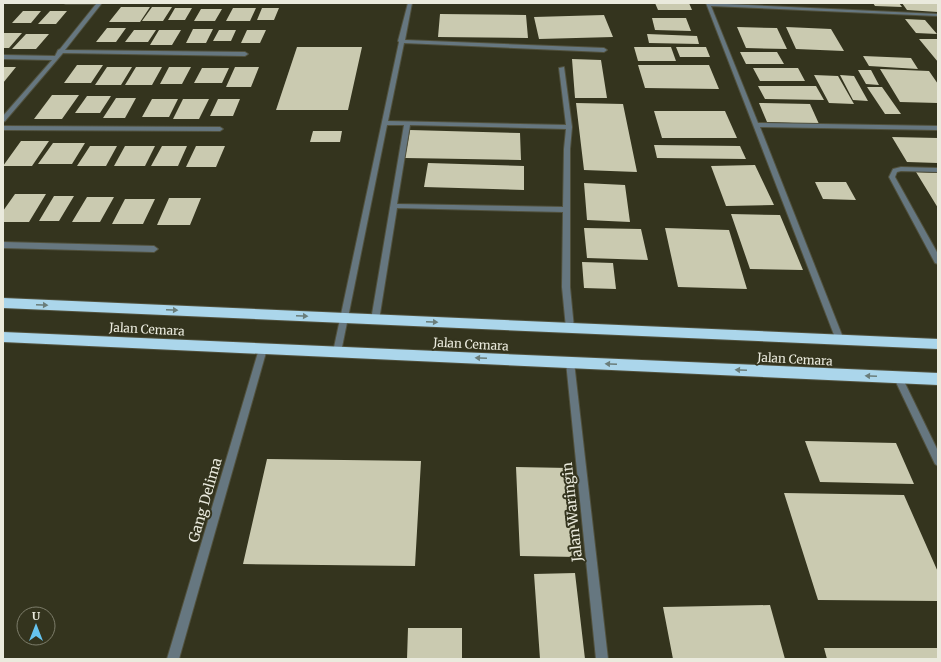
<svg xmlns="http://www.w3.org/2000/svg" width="941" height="662" font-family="Merriweather,serif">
	<rect width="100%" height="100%" fill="#34341e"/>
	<!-- building -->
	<path fill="#cacab0" d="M655,3h34l3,7h-34z
		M873,3h26l3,4 -27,-1z
		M902,3h36v9l-31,-2z
		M121,7h29l-10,15h-31z
		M152,7h20l-9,14h-21z
		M175,8h17l-7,12h-17z
		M233,8h23l-6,13h-24z
		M262,8h17l-5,12h-17z
		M201,9h21l-7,12h-21z
		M23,11h18l-10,12h-19z
		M50,11h17l-11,13h-18z
		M440,14l86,1 2,23 -90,-1z
		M604,15l9,22 -74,2 -5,-22z
		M652,18h34l5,13 -36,-1z
		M905,19l20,1 12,14 -21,-1z
		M737,27l40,1 10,21 -41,-1z
		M786,27l45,2 13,22 -48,-2z
		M107,28h19l-10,14h-20z
		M193,29h20l-7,14h-20z
		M134,30h22l-8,12h-23z
		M159,30h22l-9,15h-22z
		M219,30h17l-5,11h-18z
		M247,30h19l-6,13h-19z
		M3,33h19l-13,15h-6z
		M26,34h23l-13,15h-24z
		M647,34l50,2 2,8 -50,-1z
		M919,39h19v23z
		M297,47h65l-14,63h-72z
		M634,47h37l5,14h-38z
		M676,47h30l4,10h-30z
		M740,52h37l7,12h-38z
		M863,56l48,2 7,11 -49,-3z
		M572,59l29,1 6,38h-32z
		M77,65h26l-12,18h-27z
		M638,65h71l10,24 -74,-1z
		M3,67h13l-13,16z
		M107,67h25l-11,18h-26z
		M136,67h26l-10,18h-27z
		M169,67h22l-9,17h-22z
		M235,67h24l-8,20h-25z
		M202,68h27l-7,15h-28z
		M753,68h45l7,13h-45z
		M880,69l49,2 9,13v19l-38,-1z
		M858,70h13l8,15 -13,-1z
		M814,75l24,1 16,28 -25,-1z
		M840,75l14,1 14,25 -15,-1z
		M758,86h58l8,14 -59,-1z
		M867,87h15l19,27h-16z
		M52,95h27l-17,24h-28z
		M87,96h24l-11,17h-25z
		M116,98h20l-11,20h-22z
		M152,99h26l-9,18h-27z
		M183,99h26l-10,20h-26z
		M218,99h22l-7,17h-23z
		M576,103l47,1 14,68 -53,-2z
		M759,103l51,1 9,20 -52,-2z
		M654,111h71l12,27h-75z
		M410,130l110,3 1,27 -116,-2z
		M313,131h29l-2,11h-30z
		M892,137l46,1v25l-31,-1z
		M21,141h28l-17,25h-29z
		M53,143h32l-13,21h-34z
		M654,145l86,1 6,13 -89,-1z
		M90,146h27l-11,20h-29z
		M125,146h30l-10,20h-31z
		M162,146h25l-9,20h-27z
		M196,146h29l-9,21h-30z
		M428,163l96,3v24l-100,-3z
		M755,165l19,40 -48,1 -15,-40z
		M916,172l22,1v35z
		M815,182h31l10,18 -33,-1z
		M584,183l41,2 5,37 -43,-2z
		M15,194h31l-17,28h-26v-11z
		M54,196h20l-15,25h-20z
		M87,197h27l-14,25h-28z
		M169,198h32l-11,27h-33z
		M125,199h30l-12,25h-31z
		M731,214l49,1 23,55 -53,-1z
		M584,228l57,1 7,31 -61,-2z
		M665,228l64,2 18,59 -69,-2z
		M582,262l31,1 3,26 -32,-1z
		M805,441l91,2 18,41 -94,-2z
		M267,459l154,2 -6,105 -172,-2z
		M516,467l53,1 9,89 -58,-1z
		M784,493l120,2 34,77v29l-120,-1z
		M575,573l10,86h-45l-6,-85z
		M770,605l15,54h-112l-10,-52z
		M408,628h54v31h-55z
		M824,648h114v11h-111z"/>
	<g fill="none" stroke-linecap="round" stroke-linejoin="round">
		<defs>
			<path id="lane" d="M901,167l37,1v4l-37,-1 -4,1 -2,5 43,77v10l-3,-1 -46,-86 4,-8z"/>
			<path id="street" d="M64,3h38l-37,47 180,2 3,2 -3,2 -182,-3 -58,68 -2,1v-6l49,-56 -49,-1v-4l52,1 3,-6 2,-1 36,-45h-30z
				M408,3h4l-7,37 199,8 3,2 -3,2 -200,-9 -16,78 178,4 -7,-57 5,-1 8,60 -2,22v138l4,41 -1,2h-6l-1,-2 -4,-41 1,-75 -166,-4 -18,112 -1,2h-6l-1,-2 33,-195h-17l-46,227 -1,2 -3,2 -3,-2 -1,-2 66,-310 -1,-1zM410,125l156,4 -2,20 -1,58 -166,-3z
				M706,3l232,11v2l-227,-10 47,117 180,3v4l-178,-3 84,213 -1,2 -3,1 -3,-1 -1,-2z
				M3,126l217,1 3,2 -3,2 -217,-1z
				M3,242l151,4 4,3 -4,3 -151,-4z
				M263,345l3,2 1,2 -88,310h-12l92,-310 1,-2z
				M570,358l3,1 1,3 34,297h-12l-30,-297 1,-3z
				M898,374l3,1 37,76v15l-3,-2 -41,-86 1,-3z"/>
			<path id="highway" d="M3,298l935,41v10l-935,-41z
				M3,332l935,41v12l-935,-43z"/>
		</defs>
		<!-- lane casing -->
		<use href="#lane" stroke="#51513d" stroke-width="2"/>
		<!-- street casing -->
		<use href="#street" stroke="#51513d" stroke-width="2"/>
		<!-- highway casing -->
		<use href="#highway" stroke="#51513d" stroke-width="2"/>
		<!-- lane -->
		<use href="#lane" fill="#667780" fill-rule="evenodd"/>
		<!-- street -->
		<use href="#street" fill="#667780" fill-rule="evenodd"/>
		<!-- highway -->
		<use href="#highway" fill="#abd6eb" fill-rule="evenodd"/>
	</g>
	<!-- one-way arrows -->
	<defs><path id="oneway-solid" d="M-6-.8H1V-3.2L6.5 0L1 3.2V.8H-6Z"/></defs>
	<g fill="#6a7d7a">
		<use href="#oneway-solid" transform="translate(42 305) rotate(2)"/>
		<use href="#oneway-solid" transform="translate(172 310) rotate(2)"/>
		<use href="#oneway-solid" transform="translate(302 316) rotate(2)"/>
		<use href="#oneway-solid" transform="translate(432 322) rotate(2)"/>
		<use href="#oneway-solid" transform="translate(481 358) rotate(-177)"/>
		<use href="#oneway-solid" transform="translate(611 364) rotate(-177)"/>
		<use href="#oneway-solid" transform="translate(741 370) rotate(-177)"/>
		<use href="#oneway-solid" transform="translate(871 376) rotate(-177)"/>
	</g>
	<g text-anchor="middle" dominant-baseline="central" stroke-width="4" stroke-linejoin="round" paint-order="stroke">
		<!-- street labels -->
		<g font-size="12" fill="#eaeadd" stroke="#34341e">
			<text transform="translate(147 329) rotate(3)">Jalan Cemara</text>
			<text transform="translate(471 344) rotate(3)">Jalan Cemara</text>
			<text transform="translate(795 359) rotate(3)">Jalan Cemara</text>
		</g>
		<!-- near-street labels -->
		<g font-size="14" fill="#eaeadd" stroke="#34341e">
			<text transform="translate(205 500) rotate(-74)">Gang Delima</text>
			<text transform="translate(572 512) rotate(-96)">Jalan Waringin</text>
		</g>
	</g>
	<!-- border -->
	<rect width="941" height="662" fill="none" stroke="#eaeadd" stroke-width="8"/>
	<!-- north arrow -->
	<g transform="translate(36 626)"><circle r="19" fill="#34341e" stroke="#7d7d6a"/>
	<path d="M0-3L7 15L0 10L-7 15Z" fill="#66c4ef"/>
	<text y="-6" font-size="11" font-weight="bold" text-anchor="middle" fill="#eaeadd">U</text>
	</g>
</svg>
